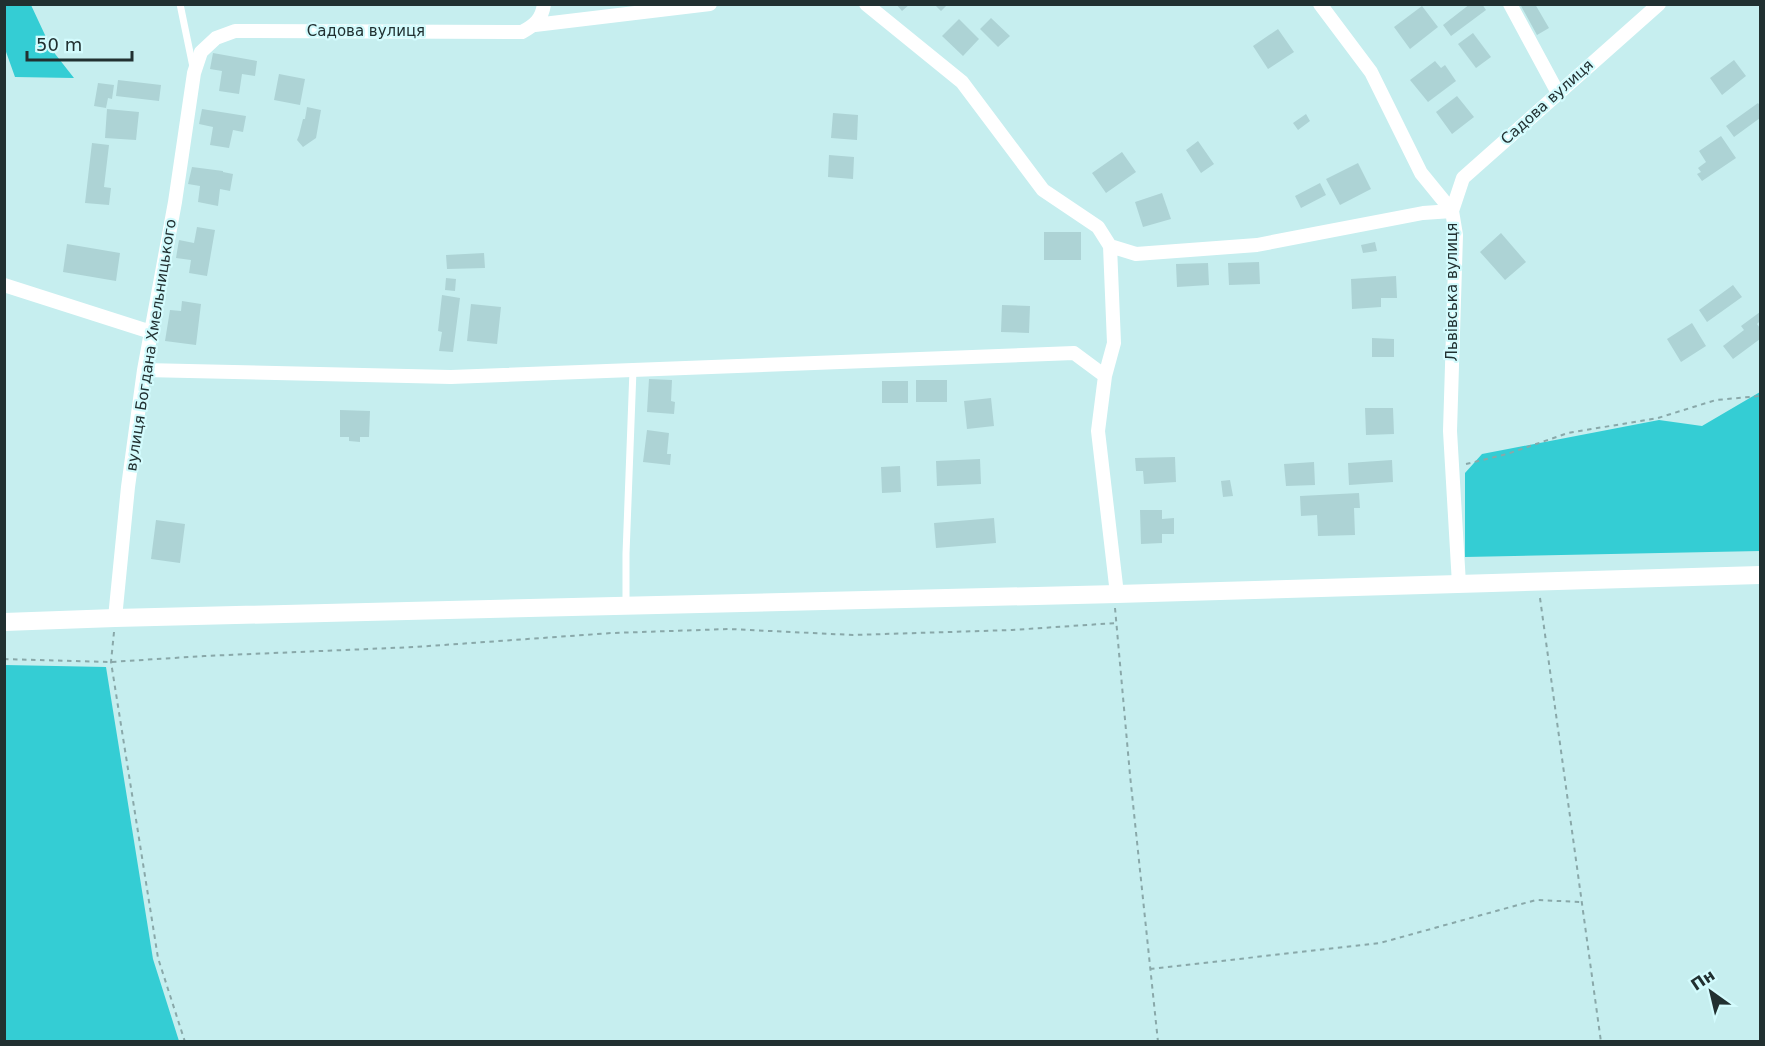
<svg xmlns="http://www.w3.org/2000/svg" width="1765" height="1046" font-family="'DejaVu Sans',sans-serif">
	<rect width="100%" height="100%" fill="#c6eeef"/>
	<!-- green -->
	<path fill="#34cdd4" d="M5,4l26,1 21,45 22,28 -59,-1 -10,-28z
		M1760,392v159l-295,6v-84l17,-19 177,-34 43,6z
		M5,665l101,2 47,292 26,82h-174z"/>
	<!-- building -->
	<path fill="#add3d5" d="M896,4h14l-8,7z
		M934,4h14l-7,7z
		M1470,4h12l4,6 -35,26 -8,-11z
		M1520,4h15l14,24 -12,7z
		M1422,6l16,21 -28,22 -16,-22z
		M991,18l19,18 -12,11 -18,-18z
		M959,19l20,20 -16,17 -21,-20z
		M1278,29l16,23 -26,17 -15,-23z
		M1473,33l18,24 -15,11 -18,-24z
		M213,53l44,8 -2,15 -13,-2 -3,20 -20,-3 3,-20 -12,-2z
		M1734,60l12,16 -24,19 -12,-17z
		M1435,61l6,7 4,-3 11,16 -28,21 -18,-22z
		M279,74l26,5 -5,26 -26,-5z
		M118,80l43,5 -2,16 -43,-5z
		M98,83l16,2 -2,14 -4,-1 -2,10 -12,-2z
		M1457,96l17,21 -22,17 -16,-22z
		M1758,103l2,3v12l-26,19 -8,-11z
		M307,107l14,3 -5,28 -13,9 -6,-7 2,-5 4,-16h2z
		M107,109l32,3 -3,28 -31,-2z
		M202,109l44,7 -3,16 -10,-2 -4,18 -19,-3 3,-18 -14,-3z
		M833,113l25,2 -1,25 -26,-2z
		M1306,114l4,7 -12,9 -5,-7z
		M1721,136l15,22 -34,23 -5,-7 4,-2 -3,-4 8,-6 -7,-11z
		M1198,141l16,23 -13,9 -15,-23z
		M92,143l17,2 -5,42 7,1 -2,17 -24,-2z
		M1122,152l14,20 -30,21 -14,-20z
		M829,155l25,2 -1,22 -25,-2z
		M1358,163l13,26 -31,16 -14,-26z
		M192,167l31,4v1l10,2 -3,17 -10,-2 -2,17 -20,-4 2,-16 -12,-2z
		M1320,183l6,12 -25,13 -6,-12z
		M1162,193l9,26 -28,8 -8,-25z
		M197,227l18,3 -8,46 -18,-3 2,-13 -15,-2 3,-18 15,3z
		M1044,232h37v28h-37z
		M1501,233l25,29 -21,18 -25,-28z
		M1375,242l2,9 -14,2 -2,-8z
		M67,244l53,9 -4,28 -53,-9z
		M484,253l1,15 -38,1 -1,-14z
		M1259,262l1,22 -31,1 -1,-22z
		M1208,263l1,22 -32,2 -1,-23z
		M1396,276l1,22h-16v9l-29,2 -1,-30z
		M446,278l10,1 -1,12 -10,-1z
		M1733,285l9,12 -35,25 -8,-12z
		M442,295l18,3 -7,54 -14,-1 3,-19 -4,-1z
		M182,301l19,3 -5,41 -31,-4 5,-31 11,1z
		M471,304l30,3 -4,37 -30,-3z
		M1002,305l28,1 -1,27 -28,-1z
		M1760,312v9l-3,3 3,4v11l-27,20 -10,-13 21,-16 -3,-4z
		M1692,323l14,23 -25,16 -14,-23z
		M1372,338l22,1v18h-22z
		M649,379l23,1 -1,21 4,1 -1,12 -27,-2z
		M916,380h31v22h-31z
		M882,381h26v22h-26z
		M991,398l3,28 -27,3 -3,-28z
		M1365,408h28l1,26 -28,1z
		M340,410l30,1 -1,26h-9v5l-11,-1v-4h-9z
		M647,430l22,3 -2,21h4l-1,11 -27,-3z
		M1175,457l1,25 -32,2 -1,-13h-7l-1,-13z
		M980,459l1,25 -44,2 -1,-25z
		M1392,460l1,22 -44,3 -1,-22z
		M1314,462l1,23 -29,1 -2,-22z
		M900,466l1,26 -19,1 -1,-26z
		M1230,480l3,16 -10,1 -2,-16z
		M1359,493l1,15h-6l1,27 -37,1 -1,-21 -16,1 -1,-20z
		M1140,510h22v9l12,-1v16h-12v9l-21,1z
		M994,518l2,25 -60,5 -2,-25z
		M156,520l29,4 -5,39 -29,-4z"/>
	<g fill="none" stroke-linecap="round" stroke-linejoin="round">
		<!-- path -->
		<path stroke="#89a8a9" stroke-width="2" stroke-dasharray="4.5 4.5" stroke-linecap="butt" d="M1466,464l41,-10 61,-21 90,-15 58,-18 44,-4
			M1540,598l61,444
			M1115,608l15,167 28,267
			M114,632l-3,30 47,296 27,84
			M4,659l107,3 93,-6 211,-9 197,-14 117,-4 124,6 159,-5 104,-7
			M1150,969l230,-26 156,-43 45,2"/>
		<!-- service -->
		<path stroke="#fff" stroke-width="7" d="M180,4l13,63
			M626,605v-51l7,-184"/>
		<!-- minor -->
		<path stroke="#fff" stroke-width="14" d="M866,4l96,78 81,108 55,37 12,19 4,97 -9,33 -7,55 19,163
			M1320,4l51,68 50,101 31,38 4,24 -6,196 9,153
			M1510,4l48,89
			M535,25l175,-21
			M1110,246l26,8 121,-9 166,-32 29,-2 11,-33 196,-174
			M4,285l147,47
			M144,370l307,7 623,-24 31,23
			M115,618l13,-131 16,-117 31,-168 19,-129 7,-21 15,-14 19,-7 287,1c13,-7 20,-13 22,-28"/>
		<!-- tertiary -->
		<path stroke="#fff" stroke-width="18" d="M4,622l111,-4 1002,-24 643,-19"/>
	</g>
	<g text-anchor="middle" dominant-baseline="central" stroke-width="4.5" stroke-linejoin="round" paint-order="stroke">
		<!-- street labels -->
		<g font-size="15" fill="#213031" stroke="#d3fbfd">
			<text x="366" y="31">Садова вулиця</text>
			<text transform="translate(1547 102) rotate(-42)">Садова вулиця</text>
			<text transform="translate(1452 292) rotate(-90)">Львівська вулиця</text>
			<text transform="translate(151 345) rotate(-81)">вулиця Богдана Хмельницького</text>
		</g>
	</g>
	<!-- border -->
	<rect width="1765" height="1046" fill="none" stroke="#213031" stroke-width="12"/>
	<!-- north arrow -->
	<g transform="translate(1711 992) rotate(326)" stroke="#d3fbfd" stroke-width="4.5" paint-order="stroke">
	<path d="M0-4.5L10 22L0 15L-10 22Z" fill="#213031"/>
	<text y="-9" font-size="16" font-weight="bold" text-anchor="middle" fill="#213031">Пн</text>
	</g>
	<!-- scale -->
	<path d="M27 51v9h105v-9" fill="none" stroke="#213031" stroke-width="3"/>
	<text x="36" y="51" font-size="18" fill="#213031" stroke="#d3fbfd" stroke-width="4.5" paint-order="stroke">50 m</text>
</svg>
